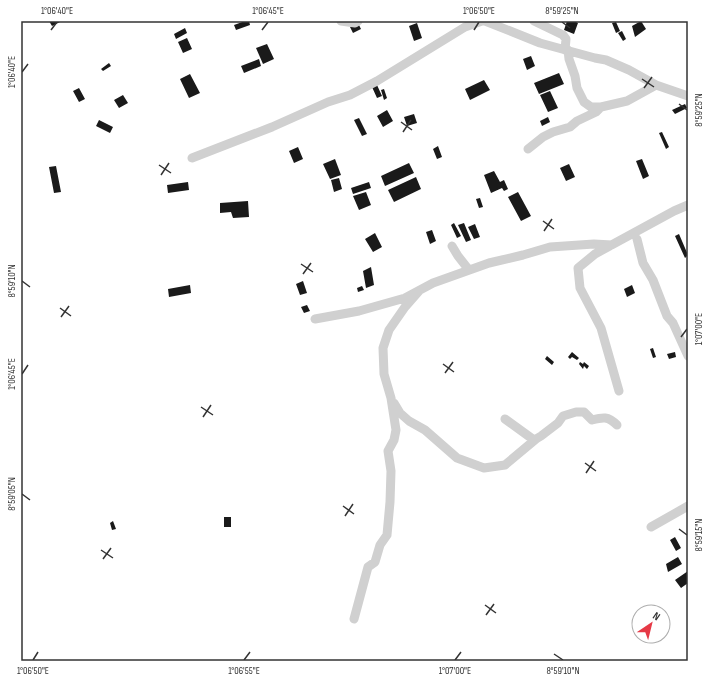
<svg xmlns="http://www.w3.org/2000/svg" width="709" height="682" font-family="'Sofia Sans Condensed',sans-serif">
	<rect width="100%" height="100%" fill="#fff"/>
	<!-- building -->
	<path fill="#1a1a1a" d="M49,21h13l-10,5z
		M245,21h4l1,4 -14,5 -2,-5z
		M567,21h7l4,2 -4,11 -10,-4z
		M641,21l5,8 -11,8 -3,-11z
		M616,22l4,9 -4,2 -4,-10z
		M358,23l3,6 -8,4 -3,-6z
		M417,23l5,15 -8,3 -5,-15z
		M185,28l2,5 -11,6 -2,-5z
		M622,31l4,8 -3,2 -5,-8z
		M187,38l5,11 -9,4 -5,-11z
		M267,44l7,15 -11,5 -7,-16z
		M531,56l4,10 -8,4 -4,-11z
		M259,59l2,7 -17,7 -3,-7z
		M109,63l2,3 -8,5 -2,-2z
		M559,73l5,11 -25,10 -5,-11z
		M190,74l10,19 -11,5 -9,-19z
		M484,80l6,10 -20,10 -5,-11z
		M377,85l5,11 -5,2 -5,-11z
		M79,88l6,11 -6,3 -6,-11z
		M384,89l3,9 -3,2 -3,-10z
		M550,91l8,17 -10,4 -8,-17z
		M123,95l5,8 -9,5 -5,-8z
		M685,104l2,4 -12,6 -3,-4z
		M387,110l6,11 -10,6 -6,-11z
		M414,114l3,9 -10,3 -3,-9z
		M548,117l2,5 -8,4 -2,-5z
		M359,118l8,16 -5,2 -8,-16z
		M99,120l14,7 -3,6 -14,-7z
		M662,132l7,15 -3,2 -7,-16z
		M438,146l4,11 -5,2 -4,-10z
		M298,147l5,12 -9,4 -5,-12z
		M335,159l6,16 -11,4 -7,-15z
		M642,159l7,17 -6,3 -7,-18z
		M409,163l5,10 -29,13 -4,-10z
		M569,164l6,13 -9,4 -6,-13z
		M56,166l5,26 -7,1 -5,-26z
		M494,171l6,11 4,-2 4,9 -4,2 -2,-3 -11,5 -7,-18z
		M416,177l5,12 -27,13 -6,-12z
		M339,178l3,11 -8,3 -3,-12z
		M188,182l1,8 -21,3 -1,-8z
		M369,182l2,6 -18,6 -2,-6z
		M366,192l5,13 -12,5 -6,-14z
		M518,192l13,24 -10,5 -13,-24z
		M480,198l3,9 -4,1 -3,-9z
		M248,201l1,16 -16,1 -2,-6 -11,1v-10z
		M454,223l7,13 -4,2 -6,-13z
		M464,223l7,17 -5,2 -8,-17z
		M475,224l5,13 -6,2 -6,-12z
		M432,230l4,11 -6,3 -4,-12z
		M375,233l7,14 -9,5 -8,-13z
		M679,234l9,21 -3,3 -10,-22z
		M371,267l3,18 -8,3 -3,-17z
		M303,281l4,12 -7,2 -4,-11z
		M190,285l1,8 -22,4 -1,-8z
		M632,285l3,8 -8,4 -3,-8z
		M362,286l2,4 -6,2 -1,-4z
		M307,305l3,6 -6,2 -3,-6z
		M653,348l3,9 -3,1 -3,-9z
		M572,352l7,6 -2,2 -5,-3 -2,2 -2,-2z
		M675,352l1,5 -7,2 -2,-5z
		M547,356l7,6 -2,3 -7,-6z
		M580,362l3,2 1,-2 5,4 -2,3 -3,-3 -1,3 -4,-5z
		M224,517h7v10h-7z
		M113,521l3,8 -4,1 -2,-7z
		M675,537l6,11 -5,3 -6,-11z
		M678,557l4,7 -14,8 -2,-8z
		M688,571v12l-7,5 -6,-8z"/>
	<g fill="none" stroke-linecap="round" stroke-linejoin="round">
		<!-- street -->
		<path stroke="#d0d0d0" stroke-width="9" d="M341,21l14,2 3,-2
			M485,21l55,22 55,15 11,2 23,10 27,15 32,11
			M534,21l29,14 3,4 -1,11
			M568,50l1,9 6,17 2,12 7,14 7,5h10l26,-6 29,-16
			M528,149l15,-12 10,-5 17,-5 7,-6 19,-9 5,-5
			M192,158l80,-31 56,-25 22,-7 27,-14 88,-54 17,-6
			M637,239l6,24 10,17 14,36 6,7 15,33
			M452,246l6,10 11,14
			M315,319l44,-8 46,-13 28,-15 56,-20 34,-8 27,-8 44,-3 18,1
			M619,391l-18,-63 -21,-40 -2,-20 17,-14 79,-43 14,-6
			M394,403l6,10 9,8 16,9 32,28 27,10 21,-3 31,-26 5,-3 17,-13 5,-7 13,-4h8l8,8c11,-3 16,-4 25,5
			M505,419l29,21
			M651,527l37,-21
			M354,619l14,-52 7,-5 5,-17 7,-10 3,-33 1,-31 -3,-20 6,-11 2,-10 -5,-32 -7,-24 -1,-26 6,-18 16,-23 14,-16"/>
	</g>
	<!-- ticks -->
	<path fill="none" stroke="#333" stroke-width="1.5" d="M562,22l8,6M51,30l6,-8M262,30l6,-8M474,30l5,-8M22,72l6,-8M642,79l12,8M644,88l8,-11M679,104l8,6M401,122l11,8M403,132l8,-12M159,165l12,8M161,175l8,-12M543,221l11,8M544,231l8,-12M301,264l12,8M303,274l8,-11M22,281l8,6M60,308l11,8M61,317l8,-11M681,337l6,-8M443,364l11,8M445,373l8,-11M22,374l6,-9M201,407l12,8M203,417l8,-12M585,463l11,8M586,473l8,-12M22,494l8,6M343,506l11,8M345,516l8,-12M679,529l8,6M101,550l12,8M103,559l8,-11M485,605l11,8M486,615l8,-11M554,654l9,6M33,660l5,-8M244,660l6,-8M455,660l6,-8"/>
	<!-- border -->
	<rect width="709" height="682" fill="none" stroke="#ffffff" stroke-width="44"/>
	<!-- north arrow -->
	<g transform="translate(651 624) rotate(35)"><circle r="19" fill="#ffffff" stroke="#adadad"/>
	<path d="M0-3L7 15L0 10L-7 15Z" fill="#e63946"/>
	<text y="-6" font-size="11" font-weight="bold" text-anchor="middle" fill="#333333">N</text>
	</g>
	<rect x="22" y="22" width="665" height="638" fill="none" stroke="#333" stroke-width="1.5"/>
	<g font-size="10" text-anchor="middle" fill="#333">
		<text x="57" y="14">1°06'40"E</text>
		<text x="268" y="14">1°06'45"E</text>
		<text x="479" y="14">1°06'50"E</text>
		<text x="562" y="14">8°59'25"N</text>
		<text transform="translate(11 72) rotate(-90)" y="4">1°06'40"E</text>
		<text transform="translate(698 110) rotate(-90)" y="4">8°59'25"N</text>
		<text transform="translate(11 281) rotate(-90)" y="4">8°59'10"N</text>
		<text transform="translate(698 329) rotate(-90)" y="4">1°07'00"E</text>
		<text transform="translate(11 374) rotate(-90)" y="4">1°06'45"E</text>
		<text transform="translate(11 494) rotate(-90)" y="4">8°59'05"N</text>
		<text transform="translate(698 535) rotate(-90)" y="4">8°59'15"N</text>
		<text x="33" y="674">1°06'50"E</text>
		<text x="244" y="674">1°06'55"E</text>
		<text x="455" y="674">1°07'00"E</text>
		<text x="563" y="674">8°59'10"N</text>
	</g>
</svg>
